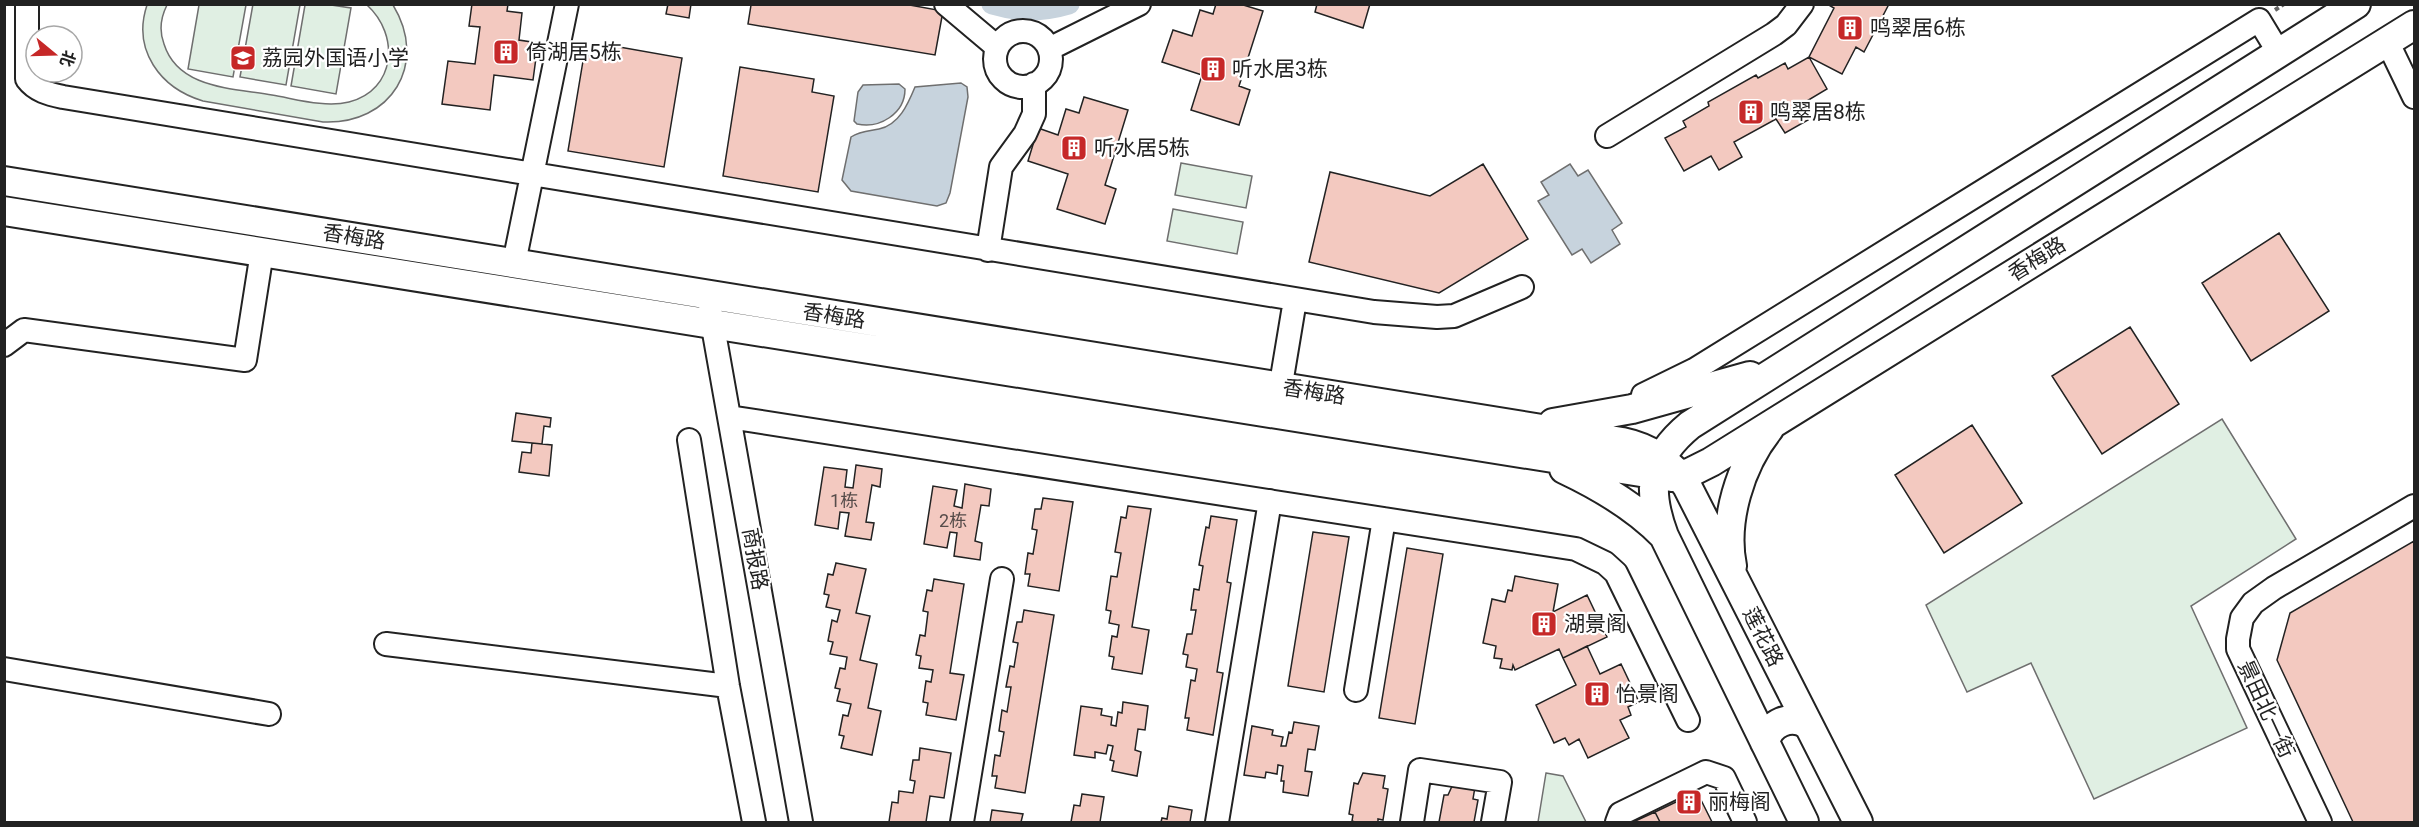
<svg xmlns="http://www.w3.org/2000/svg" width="2419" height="827" font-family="Roboto,'Noto Sans SC',sans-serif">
	<rect width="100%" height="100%" fill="#fff"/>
	<!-- green -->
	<path fill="#e0efe3" stroke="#6f6f6f" stroke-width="1.5" d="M253,4l47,1 -14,80 -46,-8z
		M147,5h20c-6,12 -8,26 -3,39 14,45 69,44 108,51 24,4 53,13 77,7 47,-12 51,-67 18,-97h26c36,59 -2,120 -70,117l-120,-21c-43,-13 -71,-51 -56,-96z
		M199,5h47l-13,72 -45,-8z
		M305,5h26l20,3 -15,86 -45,-8z
		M1181,163l71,13 -6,32 -71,-13z
		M1173,209l70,13 -6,32 -70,-13z
		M2222,419l74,120 -105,67 56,122 -153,71 -63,-136 -64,29 -41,-87z
		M1546,773l17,3 23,46h-48z"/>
	<!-- water -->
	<path fill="#c7d3dd" stroke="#6f6f6f" stroke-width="1.5" d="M961,83l6,4 1,10 -18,96 -4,10 -9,3 -86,-15 -9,-11 9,-43c9,-6 18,-6 28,-8 20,-4 29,-25 36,-42z
		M899,84l6,5c0,25 -26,40 -48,35l-3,-3 4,-29 5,-7z
		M1570,164l8,12 10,-6 34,53 -10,7 8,14 -29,19 -9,-14 -10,6 -34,-54 11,-6 -8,-13z"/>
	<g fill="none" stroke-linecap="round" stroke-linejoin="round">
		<!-- canal -->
		<path stroke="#c7d3dd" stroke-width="21" d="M992,4c27,8 50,8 77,0"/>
	</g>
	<!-- building -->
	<path fill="#f3c9c0" stroke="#222" stroke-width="1.5" d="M472,4h36l-1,7 15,2 -3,27 19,3 -5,37 -39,-5 -4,35 -48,-6 6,-43 27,3 5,-37 -11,-1z
		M668,4h23l-2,14 -23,-4z
		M748,4h156l39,7 -8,44 -187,-31 3,-19z
		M1216,4h24l23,7 -24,75 11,4 -11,35 -48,-15 11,-35 -40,-13 11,-32 19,6 8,-26 13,4z
		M1317,4h53l-7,24 -48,-16z
		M1827,4h62l-25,48 -8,-5 -14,27 -33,-17 25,-49z
		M608,45l74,13 -18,109 -96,-16 16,-96 22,3z
		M1809,57l18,32 -27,16 8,15 -23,13 -9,-14 -42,23 8,15 -23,13 -8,-14 -27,15 -19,-33 21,-11 -3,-6 26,-15 -1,-4 48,-27 2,3 27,-15 3,6z
		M740,67l74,12 -2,13 22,4 -16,96 -95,-16z
		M1084,97l44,13 -23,75 11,4 -11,35 -48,-15 11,-35 -40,-13 10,-33 20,7 8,-26 13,4z
		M1483,164l45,75 -89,54 -130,-31 21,-90 100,24z
		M2279,233l50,78 -78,50 -49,-78z
		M2130,327l49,77 -77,50 -50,-78z
		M516,413l35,5 -1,9 -6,-1 -2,18 -30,-3z
		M1972,425l50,78 -78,50 -49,-78z
		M532,443l20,2 -3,31 -30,-4 3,-20 9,1z
		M856,465l26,4 -2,18 -8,-2 -6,37 8,1 -3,17 -26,-4 4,-23 -9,-1 -2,17 -23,-4 9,-58 23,3 -2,17 8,1z
		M965,484l26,5 -2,17 -8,-1 -6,36 7,2 -2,17 -26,-4 3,-23 -7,-1 -3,16 -23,-4 9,-58 24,4 -3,16 8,2z
		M1043,498l30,4 -14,89 -31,-5 2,-12h-5l3,-21 5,1 4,-24 -5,-1 3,-20h6z
		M1128,506l23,3 -19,118 17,3 -7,44 -30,-5 2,-12 -5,-1 3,-20 5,1 2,-12 -10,-2 2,-12 -5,-1 5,-34 6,1 4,-24 -6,-1 6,-35 5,1z
		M1211,516l26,4 -10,62 4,1 -14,89 6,1 -10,62 -26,-5 2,-12h-4l6,-38 4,1 2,-12 -11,-2 2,-12 -5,-1 4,-20h5l4,-24h-5l3,-21 5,1 4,-24 -4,-1 7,-38 3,1z
		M1313,532l36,5 -25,155 -36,-6z
		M2414,541v281h-61l-76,-162 13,-47z
		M1407,548l36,6 -28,170 -36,-6z
		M836,563l30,6 -10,44 14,3 -10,44 17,4 -9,44 13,3 -9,44 -31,-7 3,-12 -5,-1 4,-20 5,1 3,-12 -14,-3 3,-12 -5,-1 5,-20 5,1 2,-12 -17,-3 3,-12 -5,-1 4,-21 5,2 3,-12 -14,-3 3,-12 -5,-1 4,-20 5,1z
		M1515,576l43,8 -5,28 34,-17 20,42 -44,21 -4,-9 -44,21 -2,-5 -1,5 -12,-2 2,-9 -8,-1 2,-12 -13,-3 9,-44 13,3 3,-12 4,1z
		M934,579l30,5 -14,89 14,2 -8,45 -30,-5 2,-12 -5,-1 3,-21 5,1 2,-12 -14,-2 2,-12 -5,-1 4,-20 5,1 3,-24 -5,-1 4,-21 5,1z
		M1024,610l30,5 -29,178 -30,-5 2,-12h-5l3,-21 5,1 4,-24 -5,-1 3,-21 5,2 4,-25h-5l4,-21 4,1 4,-24 -5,-1 4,-20h5z
		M1587,646l13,28 21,-10 18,38 -11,5 3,8 -11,5 9,18 -41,20 -9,-19 -10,6 -4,-7 -11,5 -18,-38 40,-20 -13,-27z
		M1123,702l25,4 -3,24 -7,-1 -3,21 6,2 -4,24 -25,-5 2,-10 -4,-1 3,-14 -5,-1 -2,9 -11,-2v6l-21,-3 7,-49 21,3 -1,6 11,2 -1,8 5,1 2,-14 4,1z
		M1294,722l25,4 -4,24 -7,-1 -3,22 7,1 -4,24 -25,-4 1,-11h-3l2,-15 -5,-1 -1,9 -11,-2 -1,6 -21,-3 8,-49 21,4 -1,5 11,2 -2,9h5l3,-14 3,1z
		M920,748l31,5 -7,45 -14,-2 -4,26h-37l3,-20 6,1 1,-12 14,2 2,-12 -5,-1 3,-20h6z
		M1363,773l22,3 -2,12 5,1 -5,31 -5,-1v3h-23l-3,-1 1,-6 -4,-1 5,-31 4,1z
		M1453,784l22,3 -2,12 5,1 -4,22h-35l5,-27h4z
		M1697,792l15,30h-79l22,-10z
		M1697,792l15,30h-52l-5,-10z
		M1082,794l22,3 -4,25h-29l3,-17 6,1z
		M1169,806l23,4 -2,12h-29l1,-4 5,1z
		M992,810l31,4 -2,8h-36h5z"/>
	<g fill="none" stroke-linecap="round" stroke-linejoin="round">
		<defs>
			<path id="minor" d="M27,4v75c9,12 22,15 36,18l1311,215 63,5 17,-1 68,-29
				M946,4l51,43
				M995 59a28 28 0 1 1 56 0a28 28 0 1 1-56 0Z
				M2387,41l27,56
				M1049,49l90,-45
				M1607,136l167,-102 12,-9 16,-21
				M988,250l13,-83 24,-33 9,-20v-30
				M514,263l53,-259
				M710,310l91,512
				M4,345l20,-15 221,30 17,-108
				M1643,395l51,-25 565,-350 20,33
				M1278,402l17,-102
				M729,417l847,132 29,14 11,10 72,147
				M689,440l39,246 26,136
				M386,644l342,42
				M4,669l265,45
				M1356,690l28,-171
				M962,822l40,-243
				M1217,822l53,-321
				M1412,822l8,-52 80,12 -7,40
				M1617,822l3,-8 86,-42 18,6 21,44
				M2320,822l-82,-173v-10l4,-21 11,-15 21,-15 140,-82"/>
			<path id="major" d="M4,181l1618,261c29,6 48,20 65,44l171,336
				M4,211l1668,266 17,-4 22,-11 703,-437
				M1553,423l79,-14 118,-33
				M1564,469c36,17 72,38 100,67
				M1732,566c-9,-45 8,-101 37,-137
				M1765,743c3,-20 27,-30 43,-18
				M1804,822l-140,-286c-18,-48 -14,-78 26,-111l666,-421"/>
		</defs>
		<!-- minor casing -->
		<use href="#minor" stroke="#222" stroke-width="26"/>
		<!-- major casing -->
		<use href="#major" stroke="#222" stroke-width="32"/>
		<!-- path -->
		<path stroke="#646464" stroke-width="4" stroke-dasharray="4.5 3" stroke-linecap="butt" d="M2275,10l9,-6"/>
		<!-- minor -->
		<use href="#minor" stroke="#fff" stroke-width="22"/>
		<!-- major -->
		<use href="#major" stroke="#fff" stroke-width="28"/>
	</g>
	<!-- icons -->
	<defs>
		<symbol id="building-square" viewBox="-11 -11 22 22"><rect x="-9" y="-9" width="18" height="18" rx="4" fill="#c62828" stroke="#fff"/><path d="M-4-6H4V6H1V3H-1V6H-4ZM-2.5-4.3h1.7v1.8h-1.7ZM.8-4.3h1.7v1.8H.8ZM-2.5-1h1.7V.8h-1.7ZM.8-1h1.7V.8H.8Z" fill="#fff"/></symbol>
		<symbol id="school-square" viewBox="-11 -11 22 22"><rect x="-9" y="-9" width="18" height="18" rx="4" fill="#c62828" stroke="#fff"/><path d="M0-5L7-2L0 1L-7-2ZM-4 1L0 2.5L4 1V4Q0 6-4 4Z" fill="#fff"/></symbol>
	</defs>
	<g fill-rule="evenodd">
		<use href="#building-square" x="1835" y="13" width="30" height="30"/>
		<use href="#building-square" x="491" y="37" width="30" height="30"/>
		<use href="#school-square" x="228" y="43" width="30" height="30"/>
		<use href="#building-square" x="1198" y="54" width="30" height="30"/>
		<use href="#building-square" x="1736" y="97" width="30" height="30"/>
		<use href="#building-square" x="1059" y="133" width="30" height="30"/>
		<use href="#building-square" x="1529" y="609" width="30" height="30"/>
		<use href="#building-square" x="1582" y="679" width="30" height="30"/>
		<use href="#building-square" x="1674" y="787" width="30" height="30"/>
	</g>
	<g text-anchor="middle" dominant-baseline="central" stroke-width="4.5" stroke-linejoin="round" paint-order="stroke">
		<!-- number labels -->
		<g font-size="18" fill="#564c4a">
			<text x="844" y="500">1栋</text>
			<text x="953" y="520">2栋</text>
		</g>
		<!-- poi labels -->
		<g font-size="21" fill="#222" stroke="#fff" text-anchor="start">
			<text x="1870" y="28">鸣翠居6栋</text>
			<text x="526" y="52">倚湖居5栋</text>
			<text x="262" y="58">荔园外国语小学</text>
			<text x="1232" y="69">听水居3栋</text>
			<text x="1770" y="112">鸣翠居8栋</text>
			<text x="1094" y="148">听水居5栋</text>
			<text x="1564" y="624">湖景阁</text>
			<text x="1616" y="694">怡景阁</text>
			<text x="1708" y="802">丽梅阁</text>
		</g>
		<!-- street labels -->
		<g font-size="21" fill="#222" stroke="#fff">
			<text transform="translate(354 237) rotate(9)">香梅路</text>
			<text transform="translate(2037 259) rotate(-32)">香梅路</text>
			<text transform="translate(834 316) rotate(9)">香梅路</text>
			<text transform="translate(1314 392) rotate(9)">香梅路</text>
			<text transform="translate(755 559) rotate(80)">商报路</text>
			<text transform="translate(1763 637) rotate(63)">莲花路</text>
			<text transform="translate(2266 709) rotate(65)">景田北一街</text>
		</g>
	</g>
	<!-- border -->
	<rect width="2419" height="827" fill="none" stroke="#222222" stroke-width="12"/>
	<!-- north arrow -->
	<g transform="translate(54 54) rotate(109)"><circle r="28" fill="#ffffff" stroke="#a7a7a7" stroke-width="1.5"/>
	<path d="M0-4.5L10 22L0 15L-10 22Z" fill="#c62828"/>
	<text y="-9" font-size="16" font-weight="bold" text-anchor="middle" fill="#222222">北</text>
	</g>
</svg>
